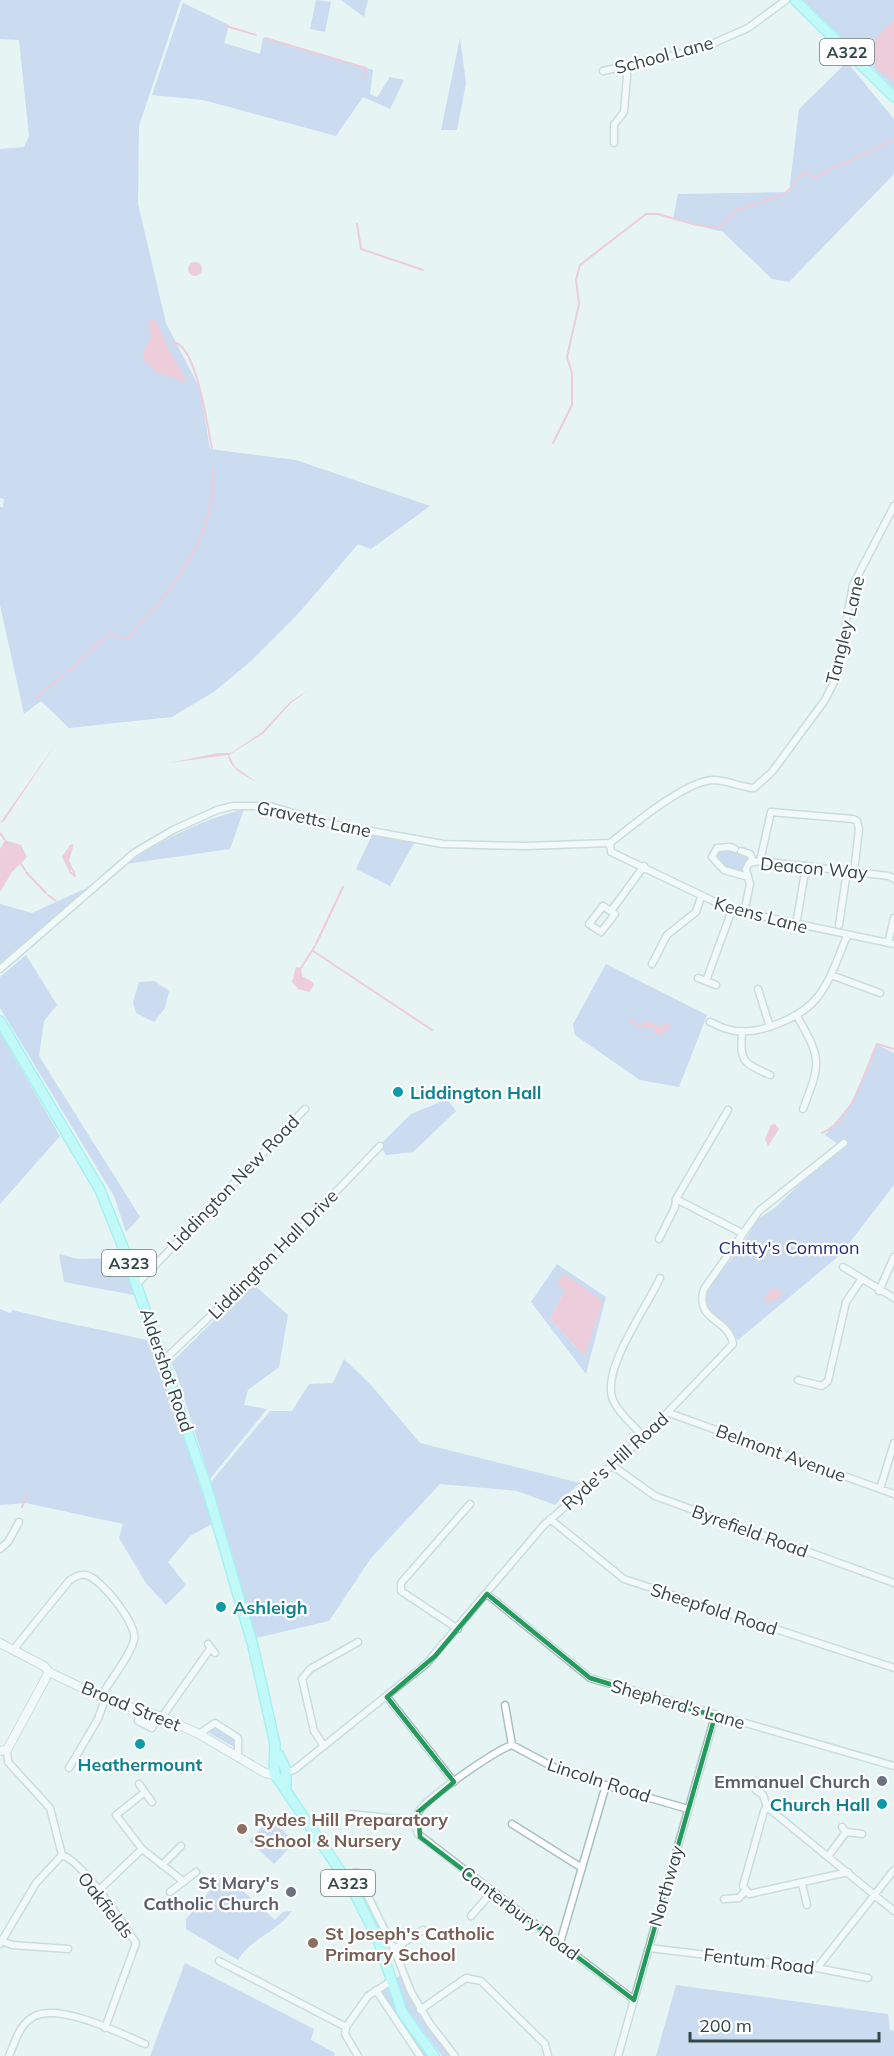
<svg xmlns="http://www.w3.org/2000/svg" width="894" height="2056" font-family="Mulish,sans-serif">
	<rect width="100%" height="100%" fill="#e6f4f4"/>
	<!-- green -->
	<path fill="#abbcec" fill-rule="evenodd" d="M0,0h181l-42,126 -1,78 28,119 34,66 10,60 86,11 134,46 -59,43 -13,-5 -61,71 -46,46 -36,30 -43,26 -103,11 -28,-27 -17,13 -24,-109v-98h3l1,-8 -4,-1v-349l24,-2 5,-11 -10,-96 -19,-1z
		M316,0l15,2 -6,30 -15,-3z
		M341,0h27l-4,17z
		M803,0h91v88z
		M183,3l46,22 -5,18 36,11 3,-16 110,32 -3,24 7,3 13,-20 14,3 -14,29 -27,-12 -27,39 -133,-36 -51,-5z
		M460,38l6,45 -9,47h-16z
		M847,62l47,57v55l-105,108 -17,-3 -49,-47 -50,-13 5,-25 111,-2 10,-83z
		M244,809l-14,40 -104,15c37,-25 75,-44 118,-55z
		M372,835l42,8 -24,43 -34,-17z
		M730,848l18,7 1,5 -9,12c-10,-2 -23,-7 -25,-17l3,-4z
		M89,887l-89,76v-59l32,9z
		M26,955l31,50 -13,16 -5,35 101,161 -14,15 -12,-36 -114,-188v-31z
		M606,964l101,51 -28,72 -39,-7 -65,-45 -2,-11z
		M154,981l15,10 -4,17 -11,14 -18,-9 -3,-11 6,-20z
		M0,1032l60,104 -60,68z
		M877,1045l17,8v132l-54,70 -102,85 -10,-12 -19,-16 -5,-13 3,-9 34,-43 16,-27 19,-13 43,-42 23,-18 -17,-12 27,-33z
		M447,1099l9,12 -43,41 -27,3 -6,-10 31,-31z
		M59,1254l19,5 43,-1 13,37 -70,-13z
		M557,1264l49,33 -20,77 -55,-72zM565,1291l19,62 -2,1 -32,-36z
		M252,1283l36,32 -9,52 -31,23 -4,15 23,4 -57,70 -34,-106 -5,-10z
		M0,1309l10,4 3,-3c47,13 94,20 141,32l58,182 -22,12 -22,26 18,23 -20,20 -20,-22 -27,-45 4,-14 -97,-21 -26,2z
		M344,1359l27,26 49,58 160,40 -25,22 -38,-14 -77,-7 -69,74 -42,63 -73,17 -45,-156 59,-71h22l17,-27 24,-1z
		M218,1725l20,13 -4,9 -25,-14z
		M270,1819l25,23 -21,22 -25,-23z
		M224,1874l51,46 8,-8 9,-1c-14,20 -42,28 -54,49l-52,-31v-10z
		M185,1963l129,66 -3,11 24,13 -1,3h-184z
		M401,1975l21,42 30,39h-10l-39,-52 -7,-26z
		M676,1985l212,29 2,16 4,1v25h-238z
		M386,1987l5,3 39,66h-6l-42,-63z"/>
	<!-- water -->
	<path fill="#f79db8" d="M894,20v61l-16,-11 -8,-17 6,-15z
		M188 269a7 7 0 1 1 14 0a7 7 0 1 1-14 0Z
		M155,318l13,30 18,31 -1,3 -29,-10 -13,-13 1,-9 7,-14 -3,-13z
		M309,690l-18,13 -28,31 -34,21 6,12 23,16c-12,-7 -28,-13 -30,-28l-59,8 49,-10h13l30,-20 30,-32z
		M57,742l-53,79 -4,2z
		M5,840l16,5 6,12 -15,15 -12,20v-43z
		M74,844l-5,16 4,9 -4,2 -7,-14 8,-12z
		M296,967l5,1 1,8 10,6 2,3 -5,7 -11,-3 -6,-7z
		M634,1016l-1,5 8,5 5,-5 16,6 5,-5 4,2 -10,12 -10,-5 6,-1 -3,-3 -14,1 -11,-6z
		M775,1124l4,5 -11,17 -3,-7 6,-14z
		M564,1274l39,27 -17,51 -4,2 -32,-36 15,-27 -8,-8z
		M772,1288l11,3 -5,8 -10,3 -4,-2z"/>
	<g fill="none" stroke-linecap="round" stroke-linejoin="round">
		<!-- stream -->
		<path stroke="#f79db8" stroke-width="2" d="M226,26l30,9
			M265,38l101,30 -3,10
			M357,224l4,25 62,21
			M173,342c24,3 34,84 39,106
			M553,443l19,-38v-32l-5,-16 12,-53 -3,-24 4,-15 66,-51h12l38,11 25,2 14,-16 50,-17 18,-21 12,4 79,-37
			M140,624c41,-44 76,-93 73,-156
			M115,636l14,3 8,-12
			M68,672l41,-38 3,1
			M36,698l28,-24
			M0,833l5,7
			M21,864l4,6
			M26,872l20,21
			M70,872l5,4 -2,-6
			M48,895l8,6
			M316,944l27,-57
			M313,951l119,79
			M301,968l14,-22
			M862,1081l15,-37 17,5
			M822,1133c19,-8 32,-31 39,-50
			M22,1507l5,-12"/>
		<defs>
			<path id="minor" d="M603,71l95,-21 50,-22 38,-28
				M614,143v-18l10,-13 4,-48
				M610,843c22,-17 75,-62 103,-63 14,0 27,7 41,8l18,-16 53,-72 10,-20 18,-95 41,-79
				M610,843l1,9 121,58 162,34
				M735,849l-5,-2 -13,1 -5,9 12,13 24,7
				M741,851l9,3 3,8
				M760,861l11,-49 82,7 4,2 2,8 -5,43
				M603,906l12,8 -14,18 -12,-8z
				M611,911l33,-45
				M744,913l6,-29 -4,-15 3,-6 11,-2 129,15 5,3
				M797,919l9,-53
				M839,925l8,-54
				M888,943l6,-25
				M652,964l15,-29 29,-23 5,-15
				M0,969l134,-116 39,-23 44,-20 16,-4h37l56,17 117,21 82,2 85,-3
				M831,975l49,18
				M698,978l18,7
				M706,981l26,-71
				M758,989l12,38
				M797,1016c25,44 24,46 6,93
				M710,1022c6,2 11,6 17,7 26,9 72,-10 89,-30 15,-18 22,-42 31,-63
				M742,1031c-2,31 0,31 28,44
				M676,1199l66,34
				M659,1239l16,-32 1,-8 52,-89
				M843,1267l51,31
				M137,1284l168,-175
				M879,1291l15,-34
				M164,1360l117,-111 99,-103
				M798,1380l24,6 6,-5 18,-79 15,-22
				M669,1413l225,81
				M644,1437c-10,-11 -28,-26 -32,-40 -9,-31 36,-91 48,-119
				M613,1466l42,30 239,87
				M880,1489l14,-46
				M550,1519l74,60 270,89
				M0,1549l8,-7 11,-20
				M487,1594l103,84 304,88
				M458,1629l-57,-38v-8l69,-79
				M208,1644l7,9
				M13,1650l56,-69c5,-4 11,-7 17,-6 15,3 52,50 48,65 -4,17 -25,41 -33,57
				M387,1697l67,85
				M505,1705l7,40
				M140,1710l-2,11 14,7 5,-12
				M162,1717l48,-68
				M199,1734l16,-11 23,15v18
				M512,1745c-16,5 -84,52 -93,66 -5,7 -4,15 -1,23l216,166
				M512,1745l45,24 24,9 107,31
				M324,1746l-10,-15 -12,-52 8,-10 48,-27
				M69,1768l29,-49 7,-20
				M285,1773l9,-3 132,-106 117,-138 101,-89 89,-93c-4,-26 -39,-23 -29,-55l55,-78 85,-68
				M755,1781l1,9 7,5 4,12
				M139,1784l13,18
				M145,1792l-29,23 26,34 41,32
				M767,1807l-3,4 -21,75 6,8 99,-22
				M767,1807l127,104
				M352,1814l63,7
				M512,1824l70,44
				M846,1832l16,2
				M62,1855c21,7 61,68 74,88l-31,85
				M829,1855l17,-23 -4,-5
				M162,1865l19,-19
				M356,1872l38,77 17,43 19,32 25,32
				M802,1884l5,21
				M98,1891l44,-42
				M170,1892l26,-20
				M724,1899l15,-1 6,-7
				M471,1916l21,-24
				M2,1941l10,4 56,4
				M560,1943l46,-158
				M0,1944l36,-61 26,-28 -12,-47 -42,-46 -1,-12
				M649,1948l168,20 51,10
				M394,1949l29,-19
				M219,1961l127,66
				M817,1968l77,-98
				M376,1990l44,66
				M420,2010l46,-32 15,3 64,63 3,12
				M9,2056c6,-14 10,-31 24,-39 25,-15 87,16 112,27
				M358,2056l-13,-22 1,-7 22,-31 23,-15
				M618,2056l97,-340"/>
			<path id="tertiary" d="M0,1643l44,23 5,6 56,27 57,18 37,17 66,39 10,2
				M0,1751l7,-1 42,-78"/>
			<path id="primary" d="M795,0l99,97
				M0,1021l100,169 25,62 81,233 47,161 22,98 -1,29 79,117 25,50 24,72 32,44
				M279,1755l7,15v19"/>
		</defs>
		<!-- minor casing -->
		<use href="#minor" stroke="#a7c1bf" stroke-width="9"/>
		<!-- tertiary casing -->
		<use href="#tertiary" stroke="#a7c1bf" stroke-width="10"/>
		<!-- primary casing -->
		<use href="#primary" stroke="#5aeeec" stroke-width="12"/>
		<!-- minor -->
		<use href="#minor" stroke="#fff" stroke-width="6"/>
		<!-- tertiary -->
		<use href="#tertiary" stroke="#fff" stroke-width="8"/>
		<!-- primary -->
		<use href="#primary" stroke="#94ffff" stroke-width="9"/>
	</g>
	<!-- marked area -->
	<path d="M0 0H894V2056H0ZM487,1594l103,84 125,38 -81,284 -214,-163 -2,-25 36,-30 -67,-85 48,-41z" fill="#e6f4f4" fill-opacity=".55" fill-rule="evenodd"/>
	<path fill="none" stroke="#259a5d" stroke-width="4.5" stroke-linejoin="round" d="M487,1594l103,84 125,38 -81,284 -214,-163 -2,-25 36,-30 -67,-85 48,-41z"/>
	<!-- markers -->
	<g fill="#0f9aa8" stroke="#fff" stroke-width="2">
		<circle cx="398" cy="1092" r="6"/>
		<circle cx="221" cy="1607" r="6"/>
		<circle cx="140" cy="1744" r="6"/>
		<circle cx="882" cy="1804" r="6"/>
	</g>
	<g fill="#6b7280" stroke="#fff" stroke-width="2">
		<circle cx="882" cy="1781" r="6"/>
		<circle cx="291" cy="1892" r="6"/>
	</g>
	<g fill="#8d6e63" stroke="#fff" stroke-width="2">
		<circle cx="242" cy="1829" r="6"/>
		<circle cx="313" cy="1943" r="6"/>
	</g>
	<g text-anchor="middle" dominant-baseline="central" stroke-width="4.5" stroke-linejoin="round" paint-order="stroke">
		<!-- shield labels -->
		<g fill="#fff" stroke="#717f7e" stroke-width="1.5">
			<rect x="820" y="39" width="54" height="26" rx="4.5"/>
			<rect x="102" y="1250" width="54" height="26" rx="4.5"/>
			<rect x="321" y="1870" width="54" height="26" rx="4.5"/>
		</g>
		<g font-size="16" font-weight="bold" fill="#344846">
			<text x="847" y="52">A322</text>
			<text x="129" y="1263">A323</text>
			<text x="348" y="1883">A323</text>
		</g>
		<!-- street labels -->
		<g font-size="18" fill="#344846" stroke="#fff">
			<text transform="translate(664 55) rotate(-15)">School Lane</text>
			<text transform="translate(845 630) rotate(-76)">Tangley Lane</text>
			<text transform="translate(314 819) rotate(12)">Gravetts Lane</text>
			<text transform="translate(814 868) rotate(5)">Deacon Way</text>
			<text transform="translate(761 915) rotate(15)">Keens Lane</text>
			<text transform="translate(233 1183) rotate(-46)">Liddington New Road</text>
			<text transform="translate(273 1254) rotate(-45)">Liddington Hall Drive</text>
			<text transform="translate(167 1370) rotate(71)">Aldershot Road</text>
			<text transform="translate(781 1453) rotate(20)">Belmont Avenue</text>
			<text transform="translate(615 1461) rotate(-42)">Ryde's Hill Road</text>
			<text transform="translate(750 1531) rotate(20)">Byrefield Road</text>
			<text transform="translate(714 1609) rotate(18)">Sheepfold Road</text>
			<text transform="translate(678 1704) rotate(16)">Shepherd's Lane</text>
			<text transform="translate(131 1706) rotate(22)">Broad Street</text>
			<text transform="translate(599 1780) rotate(18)">Lincoln Road</text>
			<text transform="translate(666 1886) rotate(-74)">Northway</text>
			<text transform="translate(106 1905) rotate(52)">Oakfields</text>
			<text transform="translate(520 1913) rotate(37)">Canterbury Road</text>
			<text transform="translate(759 1961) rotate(7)">Fentum Road</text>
		</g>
		<!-- culture labels -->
		<g font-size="18" font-weight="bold" fill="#0d838f" stroke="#fff" text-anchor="start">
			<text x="410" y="1092">Liddington Hall</text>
			<text x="233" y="1607">Ashleigh</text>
			<text x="140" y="1764" text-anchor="middle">Heathermount</text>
			<text x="870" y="1804" text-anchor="end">Church Hall</text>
		</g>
		<!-- park labels -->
		<g font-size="18" fill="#222b7f" stroke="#fff">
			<text x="789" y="1247">Chitty's Common</text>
		</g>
		<!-- worship labels -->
		<g font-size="18" font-weight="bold" fill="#5b616d" stroke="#fff" text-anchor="end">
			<text x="870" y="1781">Emmanuel Church</text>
			<text x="279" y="1882">St Mary's<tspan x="279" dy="21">Catholic Church</tspan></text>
		</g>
		<!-- education labels -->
		<g font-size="18" font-weight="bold" fill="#785e54" stroke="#fff" text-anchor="start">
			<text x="254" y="1819">Rydes Hill Preparatory<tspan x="254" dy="21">School &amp; Nursery</tspan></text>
			<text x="325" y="1933">St Joseph's Catholic<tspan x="325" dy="21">Primary School</tspan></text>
		</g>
	</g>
	<!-- scale -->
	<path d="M690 2032v9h189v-9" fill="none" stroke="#344846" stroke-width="3"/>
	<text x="699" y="2032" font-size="18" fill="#344846" stroke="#ffffff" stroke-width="4.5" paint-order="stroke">200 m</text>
</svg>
